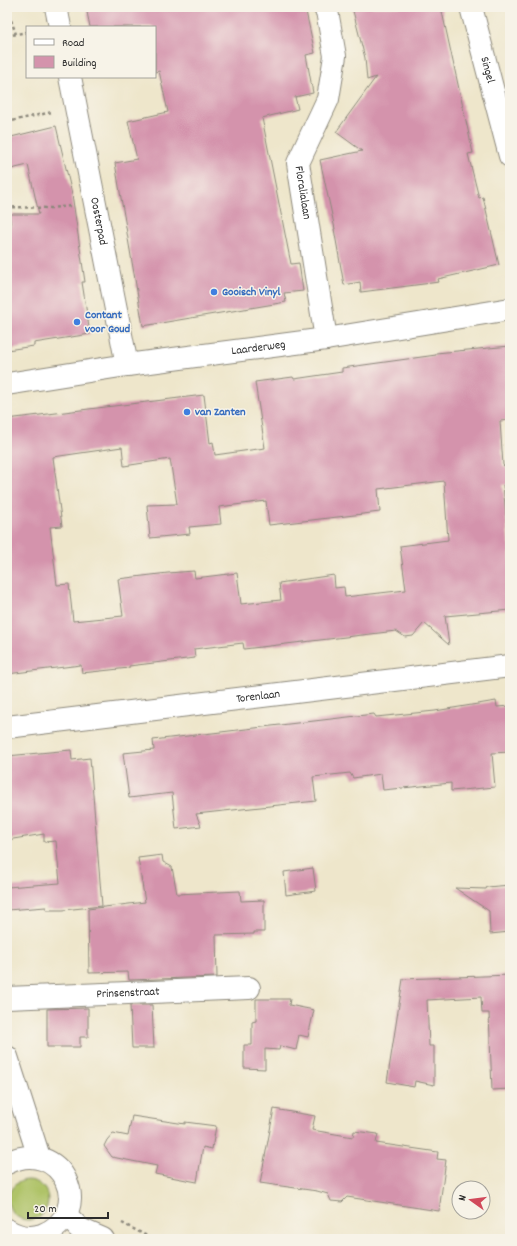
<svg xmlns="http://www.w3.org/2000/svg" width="517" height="1246" font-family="Dekko,sans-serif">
	<rect width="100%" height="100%" fill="#f7f3e8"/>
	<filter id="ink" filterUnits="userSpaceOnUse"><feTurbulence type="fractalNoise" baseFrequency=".025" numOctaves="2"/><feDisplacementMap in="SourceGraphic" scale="8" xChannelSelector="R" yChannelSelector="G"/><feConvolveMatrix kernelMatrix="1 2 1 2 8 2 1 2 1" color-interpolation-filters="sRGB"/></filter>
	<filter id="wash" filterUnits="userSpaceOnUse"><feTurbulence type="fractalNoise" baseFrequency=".012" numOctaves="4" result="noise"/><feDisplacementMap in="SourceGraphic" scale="16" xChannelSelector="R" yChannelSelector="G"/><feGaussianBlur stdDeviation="0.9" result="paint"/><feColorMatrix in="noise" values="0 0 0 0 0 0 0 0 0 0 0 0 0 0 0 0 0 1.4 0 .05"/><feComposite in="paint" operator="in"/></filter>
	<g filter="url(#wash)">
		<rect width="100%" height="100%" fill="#eee6cb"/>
		<!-- green -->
		<path fill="#afc367" stroke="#6d7749" d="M8 1200a20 20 0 1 1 40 0a20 20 0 1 1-40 0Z"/>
		<g id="blocks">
			<!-- building -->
			<path fill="#d493ac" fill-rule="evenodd" d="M86,7h219l10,46 -9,2 7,38 -18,4 3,12 -36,9 29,146 8,-1 4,28 -19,2 2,9 -143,24 -28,-163 22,-4 -9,-38 40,-9 -9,-41 -4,1v-45h-65z
				M352,7h89l32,146 -5,1 11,44 4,-1 16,68 -61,14 1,3 -78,10 -1,-10 -16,3 -10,-56h1l-15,-69 42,-9 -26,-19 40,-55 -9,3 -2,-22z
				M56,126l16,68 13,88h-3l8,52 -56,9v3l-27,4v-123l4,-1 -2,-12h30l-11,-49 -21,5v-32z
				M510,346v74l-10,1 3,44 7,6v13l-7,1 7,72v53l-65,6 4,29 -25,-22 -11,13 -8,1 -9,-6 -152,18 -1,-6 -49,6 1,9 -66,8v2l-47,5 -1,-8 -74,9v-255l197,-24 6,48 3,-1 2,13 50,-7 -10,-66 38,-5 1,2 48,-7v-4l94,-13v-2zM122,447l2,19 46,-7 7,45 -30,1 3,33 40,-4 -1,-7 32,-3 -2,-17 47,-6 3,24 111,-13 -2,-23 66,-8 4,59 -48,6 6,44 -61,7 -1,-10 -9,1 -1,-13 -55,8 2,17 -40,4 -4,-31 -42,5 -1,-7 -26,2 -50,6 5,37 -50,5 -4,-37 -12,1 -7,-58 12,-1 -9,-69z
				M496,701l1,6 13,-1v46l-18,1 3,34 -44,4v-8l-68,7 -2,-16 -28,4 -3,-5 -37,4 3,24 -120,13 5,12 -25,3 -4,-36 -43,5 -6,-45 31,-3 -1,-10 195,-23 26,-3 2,3 59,-6z
				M71,750l1,10 18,-2 12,148 -39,4h-17v-3l-39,3v-23l53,-4 -4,-42 -12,1v-8l-37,6v-84z
				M162,855l1,7 9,5 5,27 63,-3 1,10 23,-1v32h-10v2l-38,1 1,42 -88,3 -1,-8 -39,1 -1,-64 57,-7 -7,-44z
				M313,868l3,23 -30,4 -2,-23z
				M510,885v47l-20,2 -1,-23 -34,-23 31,1 1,-2z
				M510,975v114l-18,1 -3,-77h-7l-1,-16 -54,3 2,46h5v39l-19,-4 -1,6 -27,-5 16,-103z
				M256,999h34l-1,6 25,5 -6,27 -9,-2 -3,15 -16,-4 -1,4 -14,-1v20l-21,-1v-23h8v-23l4,-1z
				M130,1005h22l2,43h-22z
				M88,1008v29h-8v10h-33v-38z
				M274,1109l41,7 -3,14 41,7 1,-6 24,3 -2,9 62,9 -1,7 9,1 -7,51 -92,-14 -5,5 -11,-1 -3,-7 -11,-3 -57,-8z
				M132,1116l53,8v-2l31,4 -4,23 -9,-2 -6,35 -42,-8 2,-8 -45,-9 -8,-11 3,-6 6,-7 15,3z"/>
		</g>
	</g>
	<g filter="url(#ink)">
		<use href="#blocks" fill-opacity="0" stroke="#8c887b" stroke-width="1"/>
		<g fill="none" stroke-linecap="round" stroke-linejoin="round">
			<defs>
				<g id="minor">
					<path d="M56,7l4,20"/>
					<path id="s1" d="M324,7l3,4 8,45 -7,43 -30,64 28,176"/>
					<path id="s2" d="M471,7l39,149"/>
					<path id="s3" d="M70,77l57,288"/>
					<path id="s4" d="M7,384l120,-19 199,-26 184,-30"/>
					<path id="s5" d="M7,727l503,-61"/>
					<path id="s6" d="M7,998l242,-10"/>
					<path d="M7,1057l32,100"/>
				</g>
				<path id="major" d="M7,1163c54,-28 91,50 35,72 -12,4 -25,1 -35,-5
					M66,1215l14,14 23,10"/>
			</defs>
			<!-- minor casing -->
			<use href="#minor" stroke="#8c887b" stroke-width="24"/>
			<!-- major casing -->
			<use href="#major" stroke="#8c887b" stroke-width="24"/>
			<!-- path -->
			<path stroke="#8c887b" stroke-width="2.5" stroke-dasharray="3 3" stroke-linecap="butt" d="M7,9l9,25
				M7,36l20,-4
				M7,122l45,-10
				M7,207l44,1 20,-2
				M7,1025l3,8
				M122,1223l31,16"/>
			<!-- minor -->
			<use href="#minor" stroke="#fff" stroke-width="22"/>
			<!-- major -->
			<use href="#major" stroke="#fff" stroke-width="22"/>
		</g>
	</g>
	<!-- markers -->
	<g fill="#3f7fe0" stroke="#f7f3e8" stroke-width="1.5">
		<circle cx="214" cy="292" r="4"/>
		<circle cx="77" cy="322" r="4"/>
		<circle cx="187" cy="412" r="4"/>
	</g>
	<g text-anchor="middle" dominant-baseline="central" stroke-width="3" stroke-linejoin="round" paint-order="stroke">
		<!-- street labels -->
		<g font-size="12" fill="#2b2b2b" stroke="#f7f3e8">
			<text stroke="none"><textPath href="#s2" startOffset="65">Singel</textPath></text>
			<text stroke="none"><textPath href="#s1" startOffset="195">Floralialaan</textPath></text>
			<text stroke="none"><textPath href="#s3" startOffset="147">Oosterpad</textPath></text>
			<text stroke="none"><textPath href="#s4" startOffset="254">Laarderweg</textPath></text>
			<text stroke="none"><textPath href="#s5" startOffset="253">Torenlaan</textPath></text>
			<text stroke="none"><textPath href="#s6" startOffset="121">Prinsenstraat</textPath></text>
		</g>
		<!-- shop labels -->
		<g font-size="12" font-weight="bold" fill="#366cbe" stroke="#f7f3e8" text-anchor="start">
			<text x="222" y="292">Gooisch Vinyl</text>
			<text x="85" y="315">Contant<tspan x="85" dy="14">voor Goud</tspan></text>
			<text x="195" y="412">van Zanten</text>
		</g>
	</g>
	<!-- margin -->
	<rect width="517" height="1246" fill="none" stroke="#f7f3e8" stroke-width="24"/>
	<!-- legend -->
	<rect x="26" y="26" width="130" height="52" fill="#f7f3e8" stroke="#a5a39c"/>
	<rect x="34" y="39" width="20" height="6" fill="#ffffff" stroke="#a5a39c"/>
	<text x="62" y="46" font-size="12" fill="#2b2b2b">Road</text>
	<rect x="34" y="56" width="20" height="12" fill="#d493ac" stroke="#a5a39c"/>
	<text x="62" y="66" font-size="12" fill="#2b2b2b">Building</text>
	<!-- north arrow -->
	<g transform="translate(471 1200) rotate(284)"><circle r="19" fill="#f7f3e8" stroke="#a5a39c"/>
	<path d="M0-3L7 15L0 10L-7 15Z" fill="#d1495b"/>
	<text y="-6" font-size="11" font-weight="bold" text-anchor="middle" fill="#2b2b2b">N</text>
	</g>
	<!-- scale -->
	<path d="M28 1212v6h80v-6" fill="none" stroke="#2b2b2b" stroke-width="2"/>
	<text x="34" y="1212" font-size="12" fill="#2b2b2b" stroke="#f7f3e8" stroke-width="3" paint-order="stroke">20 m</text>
</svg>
